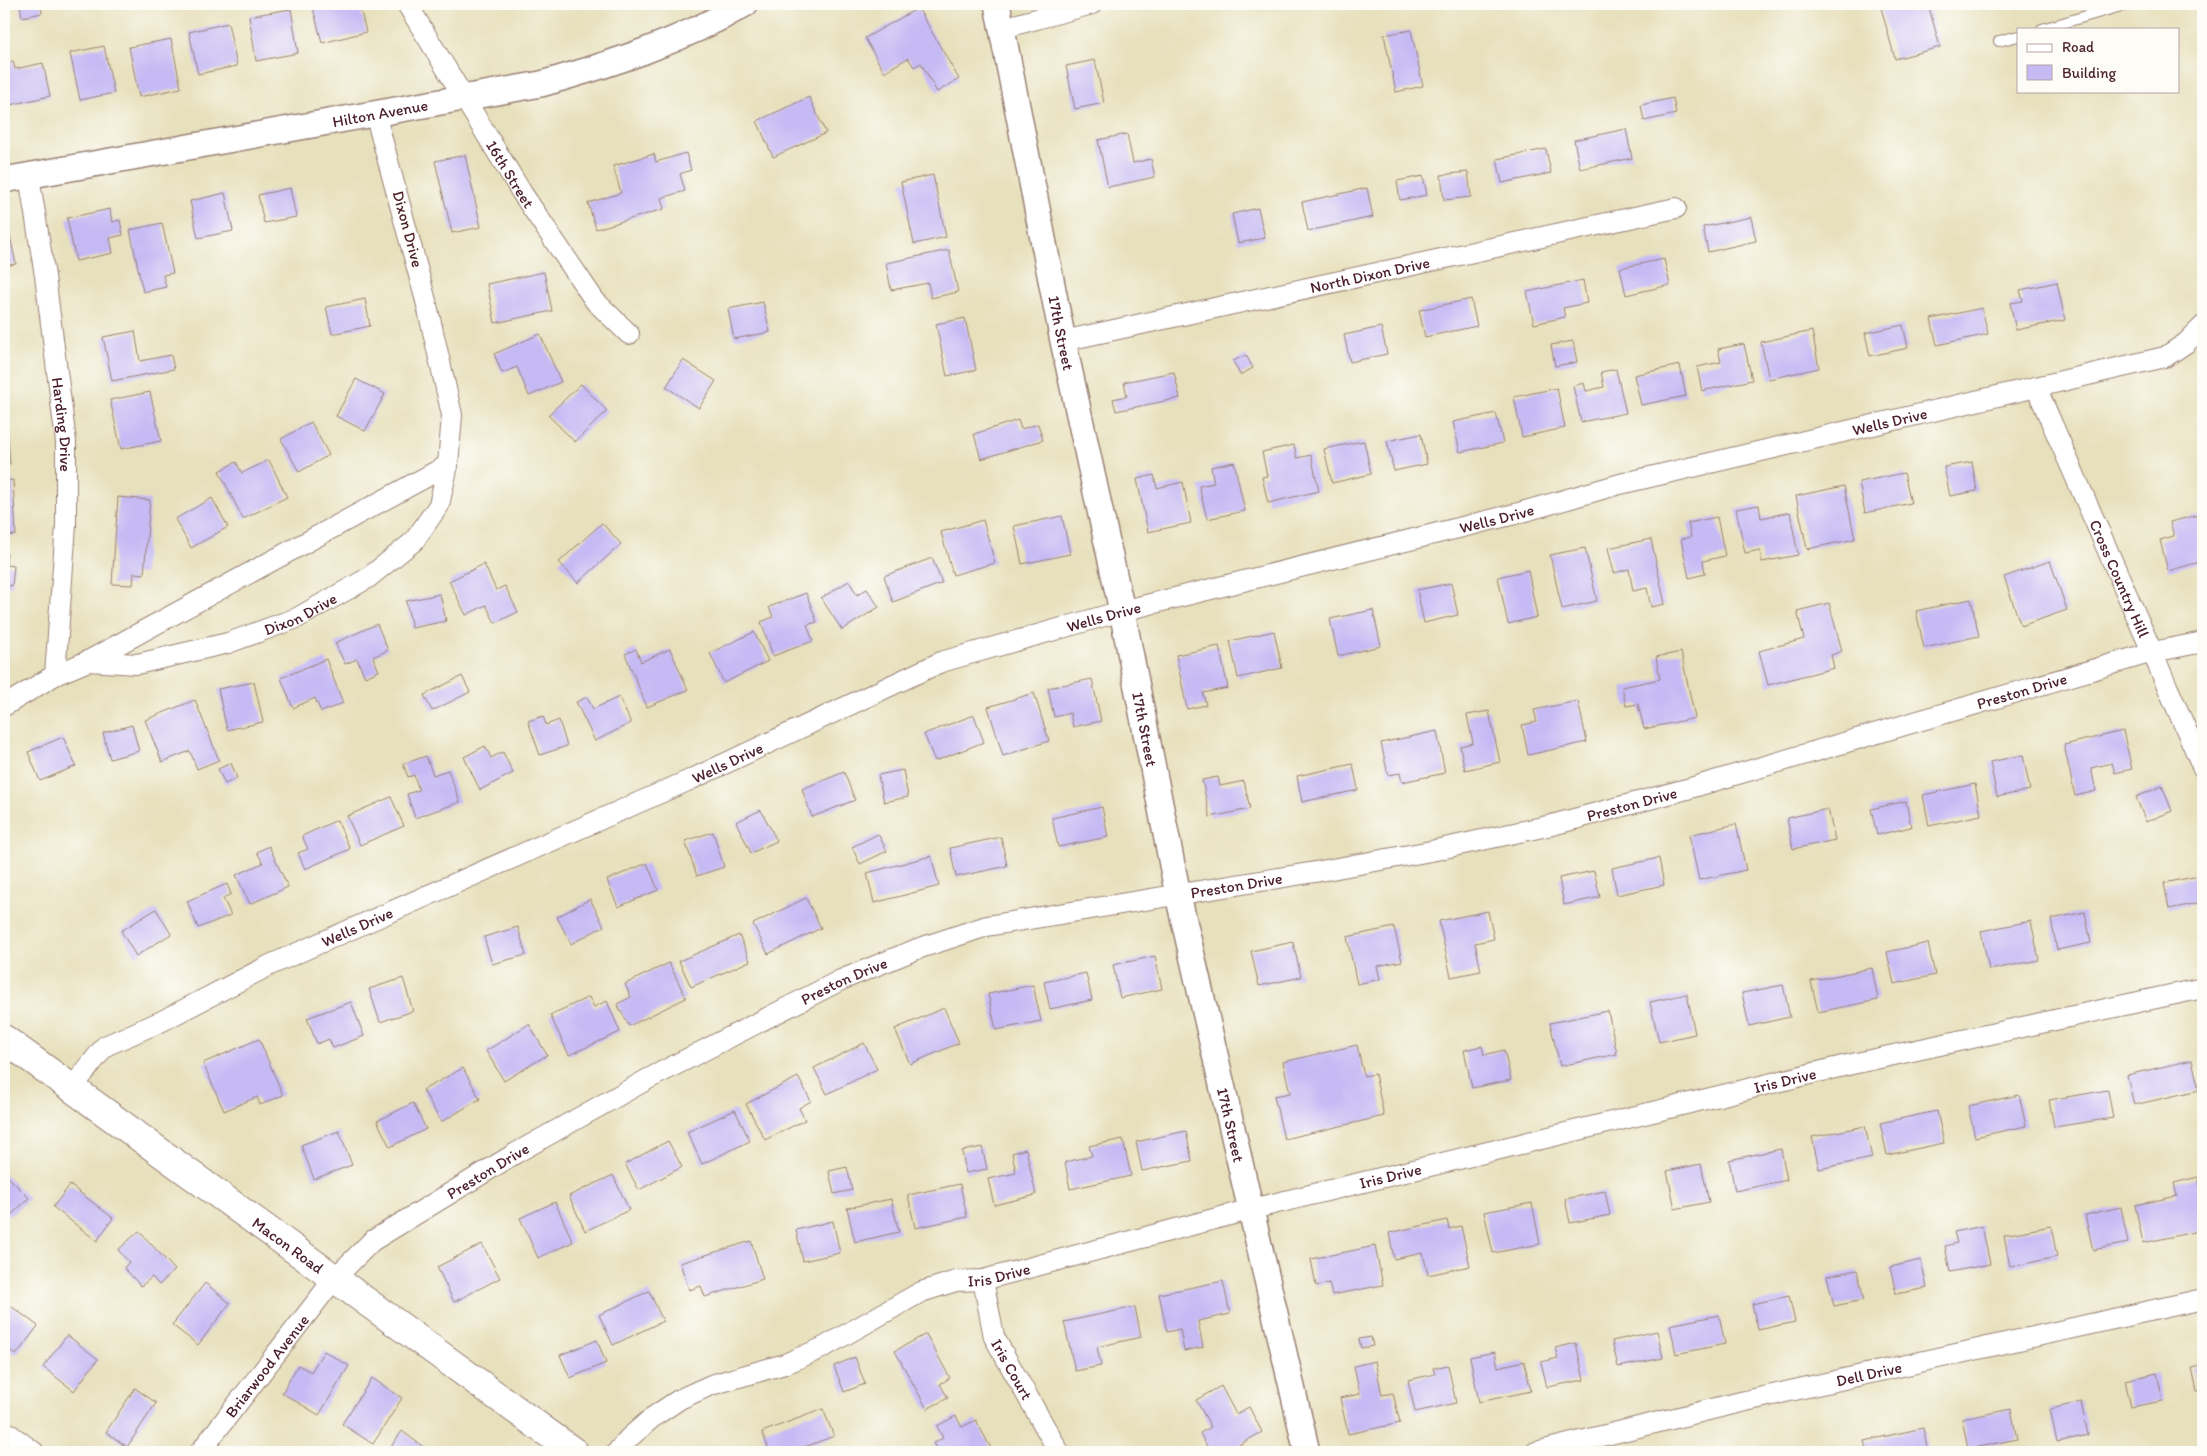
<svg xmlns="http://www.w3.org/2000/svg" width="2207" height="1456" font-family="Itim,sans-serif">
	<rect width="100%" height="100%" fill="#fdfcf7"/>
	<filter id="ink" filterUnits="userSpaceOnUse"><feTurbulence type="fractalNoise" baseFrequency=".02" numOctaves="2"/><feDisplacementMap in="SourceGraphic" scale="10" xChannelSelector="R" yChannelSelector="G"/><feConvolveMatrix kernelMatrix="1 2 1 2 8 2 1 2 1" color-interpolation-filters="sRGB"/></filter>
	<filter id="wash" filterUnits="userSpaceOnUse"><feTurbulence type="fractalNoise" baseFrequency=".0096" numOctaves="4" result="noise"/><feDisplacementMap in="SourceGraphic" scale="20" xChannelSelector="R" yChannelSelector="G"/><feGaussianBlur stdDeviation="1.12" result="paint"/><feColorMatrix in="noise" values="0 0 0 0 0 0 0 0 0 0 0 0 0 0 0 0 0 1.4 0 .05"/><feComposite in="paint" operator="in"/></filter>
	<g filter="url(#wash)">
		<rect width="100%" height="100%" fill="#e7e0bc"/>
		<g id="blocks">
			<!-- building -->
			<path fill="#c6baf4" d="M20,4h21l1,9 -20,4z
				M312,4h47l7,28 -44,11z
				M1880,4h48l12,43 -45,12z
				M918,8l41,71 -22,13 -16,-29 -7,4 -6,-9 -24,14 -19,-34z
				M291,9l7,44 -42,8 -7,-45z
				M228,23l9,43 -39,8 -9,-42z
				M1411,30l12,56 -27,6 -12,-57z
				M171,39l10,49 -42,9 -10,-50z
				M104,46l10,47 -34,7 -10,-47z
				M1095,60l9,43 -29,6 -9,-43z
				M13,61l2,8 28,-6 7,33 -40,9 -6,-30v-12z
				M809,97l17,36 -53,24 -16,-36z
				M1673,98l3,16 -32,7 -3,-16z
				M1626,129l6,29 -52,11 -6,-29z
				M1127,134l6,29 18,-4 4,18 -47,10 -10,-47z
				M1546,149l5,24 -49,10 -5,-24z
				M686,153l5,17 -11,4 5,17 -24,7 3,11 -68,20 -8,-26 33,-10 -8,-27 41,-12 2,8z
				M465,155l16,72 -29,6 -17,-72z
				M1468,172l3,25 -27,3 -3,-25z
				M933,175l13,62 -32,7 -13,-62z
				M1423,176l4,19 -27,5 -3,-19z
				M290,188l6,29 -32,6 -6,-28z
				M1367,188l6,29 -65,14 -6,-29z
				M225,193l8,38 -35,7 -8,-37z
				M1258,208l7,30 -27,5 -6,-29z
				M110,209l2,13 8,-2 3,15 -13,3 3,15 -37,8 -9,-43z
				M1751,217l5,24 -48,11 -5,-25z
				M7,222l9,42 -12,2v-43z
				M162,223l11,50 -10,2 3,12 -23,5 -13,-62z
				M949,250l9,42 -27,6 -3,-15 -37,7 -5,-27z
				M1664,259l6,26 -44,10 -6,-27z
				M544,272l8,39 -57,12 -8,-39z
				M1583,280l4,23 -24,5 2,9 -31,7 -7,-32z
				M2057,282l8,38 -49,10 -6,-27 13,-2 -3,-11z
				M365,299l5,27 -38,8 -6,-27z
				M1471,299l6,27 -52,11 -6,-27z
				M763,302l7,30 -36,7 -6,-30z
				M1982,308l6,26 -51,11 -6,-26z
				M965,318l11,52 -29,6 -11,-52z
				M1903,325l5,23 -38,8 -5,-23z
				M1381,327l6,27 -37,8 -6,-27z
				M135,331l5,30 31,-6 3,14 -62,12 -9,-44z
				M1812,331l7,37 -50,11 -8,-37z
				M540,334l21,48 -32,14 -12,-29 -15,6 -8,-19z
				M1573,341l4,21 -22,4 -4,-21z
				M1744,344l8,36 -50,11 -5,-24 24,-5 -3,-13z
				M1246,355l7,13 -13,7 -7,-14z
				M683,360l33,21 -17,27 -33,-21z
				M1680,365l6,31 -45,9 -7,-30z
				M1616,369l10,44 -45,9 -8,-36 11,-3 2,8 18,-4 -3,-15z
				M1174,372l6,26 -64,13 -3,-12 14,-3 -3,-14z
				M356,379l29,15 -20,37 -29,-15z
				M581,384l26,27 -32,31 -27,-27z
				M1557,388l8,40 -43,9 -8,-40z
				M150,392l11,49 -40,8 -11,-49z
				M1496,413l7,30 -43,9 -7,-30z
				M1018,420l3,9 17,-5 5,16 -62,19 -7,-25z
				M4,422h3l3,42h-6z
				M311,422l18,33 -30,17 -18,-33z
				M1421,434l6,30 -33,7 -7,-30z
				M1364,441l7,33 -39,9 -8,-34z
				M1294,445l3,13 14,-3 8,36 -51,12 -6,-26 5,-1 -5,-24z
				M269,460l18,37 -44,22 -24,-48 17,-9 6,11z
				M1234,462l11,49 -38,8 -8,-33 15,-3 -3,-16z
				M1972,462l5,29 -27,5 -6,-29z
				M1904,473l7,30 -46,10 -6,-31z
				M1154,475l3,13 26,-6 8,41 -43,9 -11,-53z
				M13,480l3,55 -12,1v-55z
				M1844,486l11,53 -48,10 -11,-53z
				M118,497l32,3 -6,74 -10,-1 -1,12 -21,-1z
				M212,498l16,29 -37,21 -16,-29z
				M1759,505l2,13 29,-6 8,43 -36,7 -2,-12 -15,3 -9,-44z
				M2197,515l3,11 3,-1v36l-35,10 -8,-31 14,-4 -4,-14z
				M1062,516l8,38 -48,10 -8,-38z
				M1717,517l8,39 -22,5 2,13 -16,4 -8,-39 10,-2 -3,-14z
				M983,520l12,43 -42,12 -12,-43z
				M602,523l19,21 -43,39 -19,-21z
				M1651,539l14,65 -14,3 -4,-19 -14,3 -4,-22 -15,4 -6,-25z
				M1585,548l12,53 -35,8 -12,-54z
				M4,552l3,1 -1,12 8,1 -2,20 -8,-1z
				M932,558l10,25 -49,19 -9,-26z
				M2050,561l17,49 -46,16 -17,-49z
				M484,564l12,26 9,-4 13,26 -23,11 -9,-18 -20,10 -17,-34z
				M1528,570l9,47 -29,7 -10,-47z
				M849,581l8,14 10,-6 12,18 -37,23 -21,-32z
				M1451,583l7,32 -34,8 -7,-33z
				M806,593l11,29 -10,3 6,16 -40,15 -12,-34 12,-5 -4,-10z
				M440,594l6,27 -34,7 -6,-27z
				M1971,599l8,37 -55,12 -8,-37z
				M1829,603l13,48 -11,4 3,13 -66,17 -9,-34 45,-12 -7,-28z
				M1373,610l8,36 -43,10 -8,-37z
				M377,624l11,26 -15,7 6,14 -14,6 -8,-18 -12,5 -10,-21z
				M1274,631l8,37 -44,10 -8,-37z
				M754,632l14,29 -44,22 -14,-30z
				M1219,646l9,42 -25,5 3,12 -19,4 -11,-54z
				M636,649l5,13 29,-13 18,41 -41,17 -22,-53z
				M1681,652l14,66 -51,11 -6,-25 -12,2 -4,-19 38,-8 -4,-22z
				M326,659l17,44 -22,9 -6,-14 -22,10 -12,-30z
				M462,676l8,16 -38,19 -8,-16z
				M1092,679l9,42 -28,6 -3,-14 -16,4 -6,-29z
				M254,682l9,40 -36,8 -9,-41z
				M1034,693l15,48 -46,15 -15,-49z
				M587,697l6,12 26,-12 12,26 -36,18 -19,-39z
				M195,700l24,60 -22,9 -7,-18 -28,11 -17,-42z
				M1578,701l9,41 -59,13 -6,-30 15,-3 -3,-12z
				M1489,711l11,51 -35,8 -5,-24 13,-3 -6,-28z
				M974,715l10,27 -49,19 -11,-27z
				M543,716l3,9 13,-5 8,26 -27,9 -12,-34z
				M132,725l7,26 -29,8 -7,-26z
				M1437,731l8,42 -43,9 -2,-9 -12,2 -7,-32z
				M2123,731l9,38 -17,4 -3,-10 -21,5 5,23 -21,5 -11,-51z
				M63,737l13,29 -36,15 -12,-29z
				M485,746l6,12 12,-6 10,21 -33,17 -16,-33z
				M2023,755l7,35 -33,7 -7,-35z
				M426,756l7,19 15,-5 12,32 -45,16 -8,-24 12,-4 -5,-15 -6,2 -5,-13z
				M231,763l6,15 -12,6 -7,-15z
				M1353,764l5,26 -56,12 -5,-26z
				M903,770l5,27 -24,5 -6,-27z
				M844,772l11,28 -43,17 -10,-28z
				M1218,777l2,9 24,-5 6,28 -40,8 -8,-37z
				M1975,784l6,31 -52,11 -6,-31z
				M2162,786l10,25 -26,11 -10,-25z
				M391,797l13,29 -44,19 -13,-29z
				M1906,801l5,26 -34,8 -6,-26z
				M1102,807l6,30 -50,10 -6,-29z
				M1828,809l7,31 -42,9 -6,-31z
				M761,810l16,31 -26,12 -15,-31z
				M337,820l13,29 -45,20 -7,-16 10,-4 -6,-13z
				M1736,824l10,46 -47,10 -10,-45z
				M713,832l11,35 -27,9 -12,-35z
				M878,834l9,17 -27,13 -8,-17z
				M1001,837l6,29 -51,11 -6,-29z
				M269,846l19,41 -38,17 -14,-29 27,-12 -6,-11z
				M931,856l8,30 -65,17 -7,-30z
				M1659,858l5,27 -47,10 -5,-27z
				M647,863l11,27 -40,17 -11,-27z
				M1594,871l6,26 -36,8 -5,-27z
				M2199,876l4,26 -34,7 -5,-26z
				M227,884l4,10 -8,4 8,17 -33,13 -11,-27z
				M806,898l15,30 -53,26 -15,-30z
				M590,899l14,27 -33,18 -14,-27z
				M156,909l15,25 -35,22 -15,-25z
				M1488,911l6,28 -19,4 6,28 -30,6 -12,-56z
				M2085,912l6,31 -34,7 -6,-31z
				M2031,921l8,39 -50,10 -8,-39z
				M518,927l8,28 -34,9 -8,-27z
				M1394,927l8,34 -25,5 3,13 -23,5 -10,-47z
				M739,935l11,26 -59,26 -12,-26z
				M1293,942l8,35 -42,9 -8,-35z
				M1928,943l7,32 -41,9 -7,-32z
				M1155,956l7,33 -42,9 -7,-33z
				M669,963l17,35 -57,28 -12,-22 14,-7 -6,-13z
				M1872,968l6,32 -60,12 -7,-31z
				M1086,973l6,27 -42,9 -6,-27z
				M403,978l10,33 -33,11 -11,-33z
				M1033,985l8,36 -45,9 -8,-36z
				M1783,985l7,32 -41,9 -7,-33z
				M1687,994l8,40 -36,8 -9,-40z
				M589,997l5,10 13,-6 13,31 -51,23 -19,-40z
				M351,1002l13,34 -31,12 -4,-9 -12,5 -10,-26z
				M944,1008l15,35 -49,21 -15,-35z
				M1608,1011l9,43 -57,12 -10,-43z
				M529,1024l18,31 -43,26 -18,-30z
				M259,1039l24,56 -23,10 -3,-8 -33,14 -21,-48z
				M864,1043l13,26 -50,25 -13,-26z
				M1357,1045l7,31 11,-2 9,42 -100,23 -10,-43 16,-3 -7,-31z
				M1482,1046l2,9 20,-5 7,30 -39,8 -8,-38z
				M2192,1060l7,30 -65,15 -7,-30z
				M463,1068l17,31 -39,23 -18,-32z
				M798,1077l13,24 -12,7 6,12 -40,20 -19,-36z
				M2108,1090l5,28 -59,9 -5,-27z
				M2019,1095l7,31 -51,11 -7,-31z
				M413,1103l13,26 -36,18 -13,-26z
				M735,1110l15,31 -48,23 -15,-32z
				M1937,1111l7,32 -57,12 -7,-32z
				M1865,1126l7,32 -53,11 -7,-32z
				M339,1131l13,34 -38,14 -13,-34z
				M1186,1131l6,30 -50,10 -6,-29z
				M1123,1139l8,37 -61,13 -5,-27 27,-6 -3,-10z
				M668,1141l14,26 -43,23 -14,-26z
				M982,1147l5,22 -21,4 -4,-22z
				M1026,1149l10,46 -42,10 -6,-26 28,-6 -4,-20z
				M1781,1149l6,31 -52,11 -6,-31z
				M1701,1164l8,38 -34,7 -8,-38z
				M847,1167l5,23 -18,4 -5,-23z
				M4,1173l25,25 -19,18 -6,-7z
				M613,1175l16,35 -44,21 -16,-35z
				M2198,1177l5,23v30l-60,13 -8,-38 42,-9 -3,-13z
				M960,1184l7,33 -52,11 -7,-33z
				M70,1185l43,33 -16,23 -44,-34z
				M1605,1191l5,24 -40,8 -5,-24z
				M891,1199l8,33 -44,10 -8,-34z
				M555,1202l18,40 -35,16 -18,-40z
				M1532,1203l8,41 -47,9 -9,-41z
				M2121,1207l7,36 -35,7 -8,-35z
				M1447,1220l2,9 12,-3 9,40 -42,9 -5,-22 -29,6 -5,-26z
				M833,1221l7,32 -37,8 -7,-31z
				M1982,1226l8,38 -40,8 -5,-26 12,-3 -3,-11z
				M2051,1226l6,31 -47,10 -6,-32z
				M139,1231l36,39 -16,15 -7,-8 -11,9 -17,-18 5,-6 -11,-12z
				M751,1241l12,38 -58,18 -4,-11 -12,4 -9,-27z
				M482,1244l18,34 -46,24 -17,-35z
				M1375,1246l8,39 -51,10 -3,-12 -13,3 -5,-27z
				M1921,1260l6,28 -31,6 -6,-27z
				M1857,1270l7,30 -30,6 -7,-30z
				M1223,1281l7,33 -32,7 5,26 -19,4 -4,-22 -13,3 -8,-38z
				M205,1283l25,20 -32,42 -26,-20z
				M649,1291l14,30 -50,24 -14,-30z
				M1789,1296l6,26 -37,8 -6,-26z
				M4,1301l34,25 -22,29 -12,-9z
				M1135,1307l6,30 -44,10 4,19 -26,5 -11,-49z
				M1719,1315l6,29 -49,10 -6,-29z
				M1657,1331l6,27 -45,9 -6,-26z
				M926,1334l24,44 -10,6 8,14 -21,11 -32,-58z
				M67,1335l31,24 -24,32 -31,-24z
				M1371,1337l2,9 -12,2 -2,-9z
				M597,1340l9,23 -36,15 -10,-23z
				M1576,1343l8,37 -37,7 -6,-25 17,-4 -3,-10z
				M324,1351l25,15 -30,49 -37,-22 16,-28 13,7z
				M1495,1352l3,15 26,-6 7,30 -52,11 -9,-45z
				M855,1357l10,27 -21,8 -10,-26z
				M1375,1361l7,34 11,-2 7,30 -52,11 -8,-36 20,-4 -6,-28z
				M1448,1365l8,38 -41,9 -7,-32 27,-6 -2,-6z
				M2203,1365v25l-6,1 -5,-23z
				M2157,1373l6,28 -32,6 -6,-27z
				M372,1378l30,20 -29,46 -31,-20z
				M1221,1386l15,28 13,-7 13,25 -36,20h-16l-10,-19 11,-6 -15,-27z
				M135,1388l21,15 -29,44 -21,-15z
				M2081,1402l7,33 -31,7 -7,-33z
				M823,1409l11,27 -43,16h-21l-8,-20z
				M2011,1409l6,30 -49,10 -6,-30z
				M956,1416l6,11 14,-7 17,32h-55l-5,-9 10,-5 -6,-12z
				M1923,1428l5,24h-61l-3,-11z
				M402,1431l28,21h-43z"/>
		</g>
	</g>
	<g filter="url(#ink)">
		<use href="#blocks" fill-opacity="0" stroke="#988074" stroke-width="1"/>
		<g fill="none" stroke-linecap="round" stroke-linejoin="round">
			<defs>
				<path id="service" d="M2042,29l86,-25
					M1999,41l19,-5"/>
				<g id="minor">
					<path id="s1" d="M407,4l115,189 73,108 34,33"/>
					<path d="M1003,28l89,-24"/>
					<path id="s2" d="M29,176l16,100 21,166v83l-11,150"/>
					<path id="s3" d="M1063,341l613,-133"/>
					<path id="s4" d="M2036,387l167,381"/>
					<path d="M88,661l360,-196"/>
					<path id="s5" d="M4,706l51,-31 33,-14 49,3 91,-21 69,-25 71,-40 46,-37 25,-36 9,-40 4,-50 -26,-114 -51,-188"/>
					<path id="s6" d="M73,1087l32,-41 57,-25 108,-56 422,-186 249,-117 181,-51 393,-97 105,-30 545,-127 21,-14 17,-17"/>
					<path id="s7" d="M983,1280l11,57 65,115"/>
					<path d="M4,1430l30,22"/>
					<path id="s8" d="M200,1452l134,-173 38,-38 144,-88 132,-74 193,-99 76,-31 70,-23 328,-54 116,-21 121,-26 135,-36 466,-137 50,-10"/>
					<path id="s9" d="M617,1452l12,-14 24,-21 27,-18 31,-14 74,-21 37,-16 99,-56 35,-11 27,-1 269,-71 591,-143 360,-78"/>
					<path id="s10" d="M1536,1452l205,-50 462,-103"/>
				</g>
				<g id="tertiary">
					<path id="s11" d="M997,4l66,337 59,270 56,284 129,557"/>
					<path id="s12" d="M4,180l537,-96c71,-20 141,-43 204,-80"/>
				</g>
				<g id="primary">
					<path id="s13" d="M4,1039l570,413"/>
				</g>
			</defs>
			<!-- service casing -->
			<use href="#service" stroke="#988074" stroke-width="12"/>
			<!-- minor casing -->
			<use href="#minor" stroke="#988074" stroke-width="22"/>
			<!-- tertiary casing -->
			<use href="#tertiary" stroke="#988074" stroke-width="28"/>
			<!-- primary casing -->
			<use href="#primary" stroke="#988074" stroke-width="30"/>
			<!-- service -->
			<use href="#service" stroke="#fff" stroke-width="10"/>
			<!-- minor -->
			<use href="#minor" stroke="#fff" stroke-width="20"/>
			<!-- tertiary -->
			<use href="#tertiary" stroke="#fff" stroke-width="25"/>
			<!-- primary -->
			<use href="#primary" stroke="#fff" stroke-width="28"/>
		</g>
	</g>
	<g text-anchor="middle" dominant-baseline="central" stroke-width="4" stroke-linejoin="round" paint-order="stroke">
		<!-- street labels -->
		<g font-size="16" fill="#4a1f2b" stroke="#fdfcf7">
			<text stroke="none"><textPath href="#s12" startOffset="382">Hilton Avenue</textPath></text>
			<text stroke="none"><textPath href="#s1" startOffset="199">16th Street</textPath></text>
			<text transform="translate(408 229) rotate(75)">Dixon Drive</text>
			<text stroke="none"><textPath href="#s3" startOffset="314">North Dixon Drive</textPath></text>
			<text stroke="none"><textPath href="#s11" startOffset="335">17th Street</textPath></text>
			<text stroke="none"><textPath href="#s6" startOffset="1951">Wells Drive</textPath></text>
			<text stroke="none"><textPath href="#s2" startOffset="251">Harding Drive</textPath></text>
			<text stroke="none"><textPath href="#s6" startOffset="1546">Wells Drive</textPath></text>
			<text stroke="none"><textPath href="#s4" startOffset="209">Cross Country Hill</textPath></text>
			<text stroke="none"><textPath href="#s5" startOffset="316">Dixon Drive</textPath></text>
			<text stroke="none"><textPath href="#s6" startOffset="1141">Wells Drive</textPath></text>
			<text stroke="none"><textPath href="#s8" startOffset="2028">Preston Drive</textPath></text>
			<text stroke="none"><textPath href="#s11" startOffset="740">17th Street</textPath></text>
			<text stroke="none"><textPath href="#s6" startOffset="736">Wells Drive</textPath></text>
			<text stroke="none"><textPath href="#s8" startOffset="1622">Preston Drive</textPath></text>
			<text stroke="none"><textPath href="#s8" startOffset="1218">Preston Drive</textPath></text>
			<text stroke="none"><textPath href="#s6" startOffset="331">Wells Drive</textPath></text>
			<text stroke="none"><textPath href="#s8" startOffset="812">Preston Drive</textPath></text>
			<text stroke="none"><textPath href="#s9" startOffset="1238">Iris Drive</textPath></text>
			<text stroke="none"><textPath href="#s11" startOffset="1145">17th Street</textPath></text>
			<text stroke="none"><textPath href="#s8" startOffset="408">Preston Drive</textPath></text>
			<text stroke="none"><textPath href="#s9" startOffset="832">Iris Drive</textPath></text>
			<text stroke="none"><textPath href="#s13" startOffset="351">Macon Road</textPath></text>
			<text stroke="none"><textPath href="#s9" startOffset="428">Iris Drive</textPath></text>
			<text stroke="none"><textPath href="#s8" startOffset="109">Briarwood Avenue</textPath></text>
			<text stroke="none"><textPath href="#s7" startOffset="95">Iris Court</textPath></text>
			<text stroke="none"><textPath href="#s10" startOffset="342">Dell Drive</textPath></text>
		</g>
	</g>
	<!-- margin -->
	<rect width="2207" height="1456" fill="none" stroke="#fdfcf7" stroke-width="20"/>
	<!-- legend -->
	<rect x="2017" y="28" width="162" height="65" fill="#fdfcf7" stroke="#b5a4a5"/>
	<rect x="2027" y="44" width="25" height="8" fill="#ffffff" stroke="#b5a4a5"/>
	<text x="2062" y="52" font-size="15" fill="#4a1f2b">Road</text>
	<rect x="2027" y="65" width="25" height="15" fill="#c6baf4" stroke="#b5a4a5"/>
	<text x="2062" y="78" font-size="15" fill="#4a1f2b">Building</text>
</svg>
